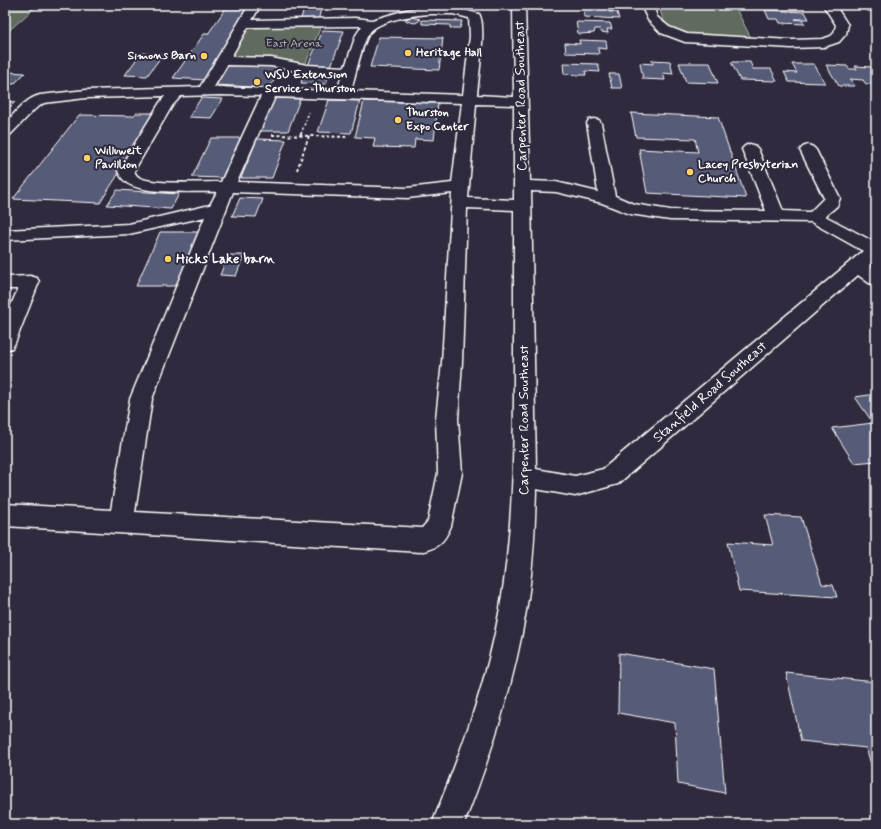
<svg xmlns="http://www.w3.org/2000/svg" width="881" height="829" font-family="Mynerve,sans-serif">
	<rect width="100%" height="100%" fill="#2f2a3d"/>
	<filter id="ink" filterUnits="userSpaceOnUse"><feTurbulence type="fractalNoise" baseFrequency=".025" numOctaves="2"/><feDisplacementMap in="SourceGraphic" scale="8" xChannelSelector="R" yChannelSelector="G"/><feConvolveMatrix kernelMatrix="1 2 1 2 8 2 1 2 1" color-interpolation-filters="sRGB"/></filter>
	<g filter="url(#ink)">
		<!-- green -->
		<path fill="#616a5e" stroke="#b0b4ae" d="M5,5h33l-33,29z
			M658,5h76l17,33c-22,-1 -64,1 -82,-11 -6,-4 -8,-15 -11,-22z
			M288,26l17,1 16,-1 -16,39 -14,-4 -56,-3 -3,-2v-2l14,-24 9,-3z"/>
		<!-- building -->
		<path fill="#565b77" stroke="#fff" d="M228,5h23l-45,75 -33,-2 31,-44h4z
			M398,5h105v3l-106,-2z
			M583,5h18v2l11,1 1,3h-5l1,1h8l2,7 -35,-2z
			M862,5h14v6h-9z
			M304,9h17l-3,12h-18z
			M765,10l40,2 4,7h-14l7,1 3,4 -25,-1 -2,-4h-9z
			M411,17l9,2 -1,2 -4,2 -9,-2v-2z
			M422,20l40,1 -2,7h-10v-3l-28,-1z
			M576,22l34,1 2,6h-5l1,4 -7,-1 -1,-3h-5l-1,4 -14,1 -2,-1z
			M323,30l21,1 -13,35 -23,-1z
			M379,37l64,1 -4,32 -69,-3z
			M579,40l27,1 1,8 -9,-1 1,6 -33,-1 -1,-10 15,1z
			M141,53l22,1 -16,22 -22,-1z
			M652,60l18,1 3,13 -10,-1 2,7 -22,-1 -3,-16 13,1z
			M731,62h19l3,7h18l6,12 -37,-1z
			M563,63l35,1 2,8 -15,-1 1,4h-8l-14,-1z
			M679,63h31l8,20 -32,-1z
			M229,64l52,2 -11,22 -54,-3z
			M792,64h22l11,19 -36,-1 -5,-10 13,1z
			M826,65l21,1 2,3h8l-2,-3 17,1 4,5v12h-10l-3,-4 -13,-1 5,7h-16z
			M5,72l20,1 -11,11h-9z
			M304,73l25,1 -3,10 -25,-1z
			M609,74h10l3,14h-10z
			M201,98l22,1 -12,19 -22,-1z
			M274,98l26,1 -12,32h-28z
			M329,100l31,1 -9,32 -33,-1z
			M5,101l10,1 -10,10z
			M364,101l74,2 -4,37 -19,-1 -1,9 -41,-1 2,-9 -20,-1z
			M136,113h21l-57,90 -87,-4 66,-84 54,1z
			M631,113l87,4 28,81 -99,-5 -8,-44 59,3 -3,-13 -59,-2z
			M211,138h30l-18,40 -31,-1z
			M257,139l29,1 -14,38h-31z
			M117,190l62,4 -8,15 -64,-4z
			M240,198l23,1 -7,18 -24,-1z
			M160,232h39l-21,54h-42z
			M228,255h16l-8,21 -16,-1z
			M876,394v67l-22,2 -22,-35 41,-5 -18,-26z
			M765,515l36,2 21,67 11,1 4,12 -98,-6 -11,-49 45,3z
			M619,653l95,16 11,124 -47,-9 -3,-61 -57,-10z
			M786,673l90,9v98l-10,-32 -65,-7z"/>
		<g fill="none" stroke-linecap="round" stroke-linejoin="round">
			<defs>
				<path id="minor" d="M249,5h12l-9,15 103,-2 17,2 34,-10 23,-3h24l26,7c8,11 -1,65 -2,81l37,2 -1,-92h12l5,176 26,1 42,10 -11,-69 2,-3 5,-1 5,1 2,3 14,73 19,8 36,6 96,1 -24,-62 3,-3 5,-2 5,2 3,3 25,62 27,1 14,-14 -24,-48 3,-3 5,-2 5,2 3,3 24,48 -3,8 -12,10 51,27v16l-7,6 7,5v15l-7,-2 -11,-8 -240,209 -43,12 -39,-7c-1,41 -3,82 -10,122 -12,73 -35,144 -62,213h-32c28,-70 55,-141 68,-216 13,-76 14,-154 14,-232 0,-55 0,-111 0,-166l-47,-2 -5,154 -4,57 4,54 -11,53c-7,17 -14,22 -31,26l-415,-26v-22l106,6 19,-111 75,-182 -76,17 -124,6v-10l124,-6 81,-19 7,-13c-23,-1 -72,3 -90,-9 -4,-3 -7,-7 -9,-12l41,-67 6,-8 -79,2 -42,5 -9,6 -25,26 -5,1v-12c10,-11 21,-26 35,-29l46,-5 114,-3zM429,14h24l16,4 1,18 -7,59 -112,-4c4,-14 11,-49 19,-59 10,-12 44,-17 59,-18zM355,26h7l-6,9 -11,32 -38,-2 -36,-7 -40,-1 17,-30zM227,65l44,1 36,7 35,2 -5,16 -123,-4zM220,95l41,1 -40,86c-19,0 -66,3 -81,-4 -3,-2 -5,-4 -6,-7l38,-65 9,-10zM275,97l187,6 -10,80 -45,5 -170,-6zM476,104l38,1v95l-46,-2zM531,191l25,1 46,11 28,11 40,6 141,2 52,29 -260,218 -28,7 -39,-7zM233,192l174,6 45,-5 -10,169 -6,57 2,54 -10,48 -6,7 -287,-16 17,-113z
					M641,5h12l4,12 12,10 18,7 104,6 32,-1 8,-3 3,-3 2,-8 -13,-20h12l13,20 -2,9 -7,8 -15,5 -33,1 -106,-6 -24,-9 -13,-13z
					M30,276l7,2 2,4 -24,61 -3,5 -7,2v-31l13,-30h-13v-12z"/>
			</defs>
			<!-- minor casing -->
			<use href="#minor" stroke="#fff" stroke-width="3"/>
			<!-- path-far1 -->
			<path stroke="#fff" stroke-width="1.5" stroke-dasharray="2.5 2" stroke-linecap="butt" d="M301,134l8,-22"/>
			<!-- path -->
			<path stroke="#fff" stroke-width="2" stroke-dasharray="3 2.5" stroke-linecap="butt" d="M272,135l76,2
				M300,136l1,-3
				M297,170l12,-34"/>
			<!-- minor -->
			<use href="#minor" fill="#2f2a3d" fill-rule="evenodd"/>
		</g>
	</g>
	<!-- markers -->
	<g fill="#ffd166" stroke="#2f2a3d" stroke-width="1.5">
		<circle cx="408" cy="53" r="4"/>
		<circle cx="204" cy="56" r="4"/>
		<circle cx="257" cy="82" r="4"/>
		<circle cx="398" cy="120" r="4"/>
		<circle cx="87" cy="158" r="4"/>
		<circle cx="690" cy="172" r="4"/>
		<circle cx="168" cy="259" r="4"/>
	</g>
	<g text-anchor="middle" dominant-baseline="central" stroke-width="4" stroke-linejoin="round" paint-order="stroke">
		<!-- far-park labels -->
		<g font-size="12" fill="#b0b4ae" stroke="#2f2a3d">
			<text x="294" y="44">East Arena</text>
		</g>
		<!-- far-poi labels -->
		<g font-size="12" font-weight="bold" fill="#fff" stroke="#2f2a3d" text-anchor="start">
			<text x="416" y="53">Heritage Hall</text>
			<text x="196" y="56" text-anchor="end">Simons Barn</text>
			<text x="265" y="75">WSU Extension<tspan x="265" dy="14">Service - Thurston</tspan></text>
			<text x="406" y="113">Thurston<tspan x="406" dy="14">Expo Center</tspan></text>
			<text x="95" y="151">Willuweit<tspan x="95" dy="14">Pavillion</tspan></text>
			<text x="698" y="165">Lacey Presbyterian<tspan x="698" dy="14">Church</tspan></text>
		</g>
		<!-- street labels -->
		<g font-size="14" fill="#fff" stroke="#2f2a3d">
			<text transform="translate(521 96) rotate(-91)">Carpenter Road Southeast</text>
			<text transform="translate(710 392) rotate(-41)">Stanfield Road Southeast</text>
			<text transform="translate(524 420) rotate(-90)">Carpenter Road Southeast</text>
		</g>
		<!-- poi labels -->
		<g font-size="14" font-weight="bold" fill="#fff" stroke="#2f2a3d" text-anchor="start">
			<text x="176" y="259">Hicks Lake barn</text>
		</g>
	</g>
	<!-- margin -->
	<rect width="881" height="829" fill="none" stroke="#2f2a3d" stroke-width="20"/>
	<rect x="10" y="10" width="861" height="809" fill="none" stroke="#fff" stroke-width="1.5" filter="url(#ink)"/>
</svg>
